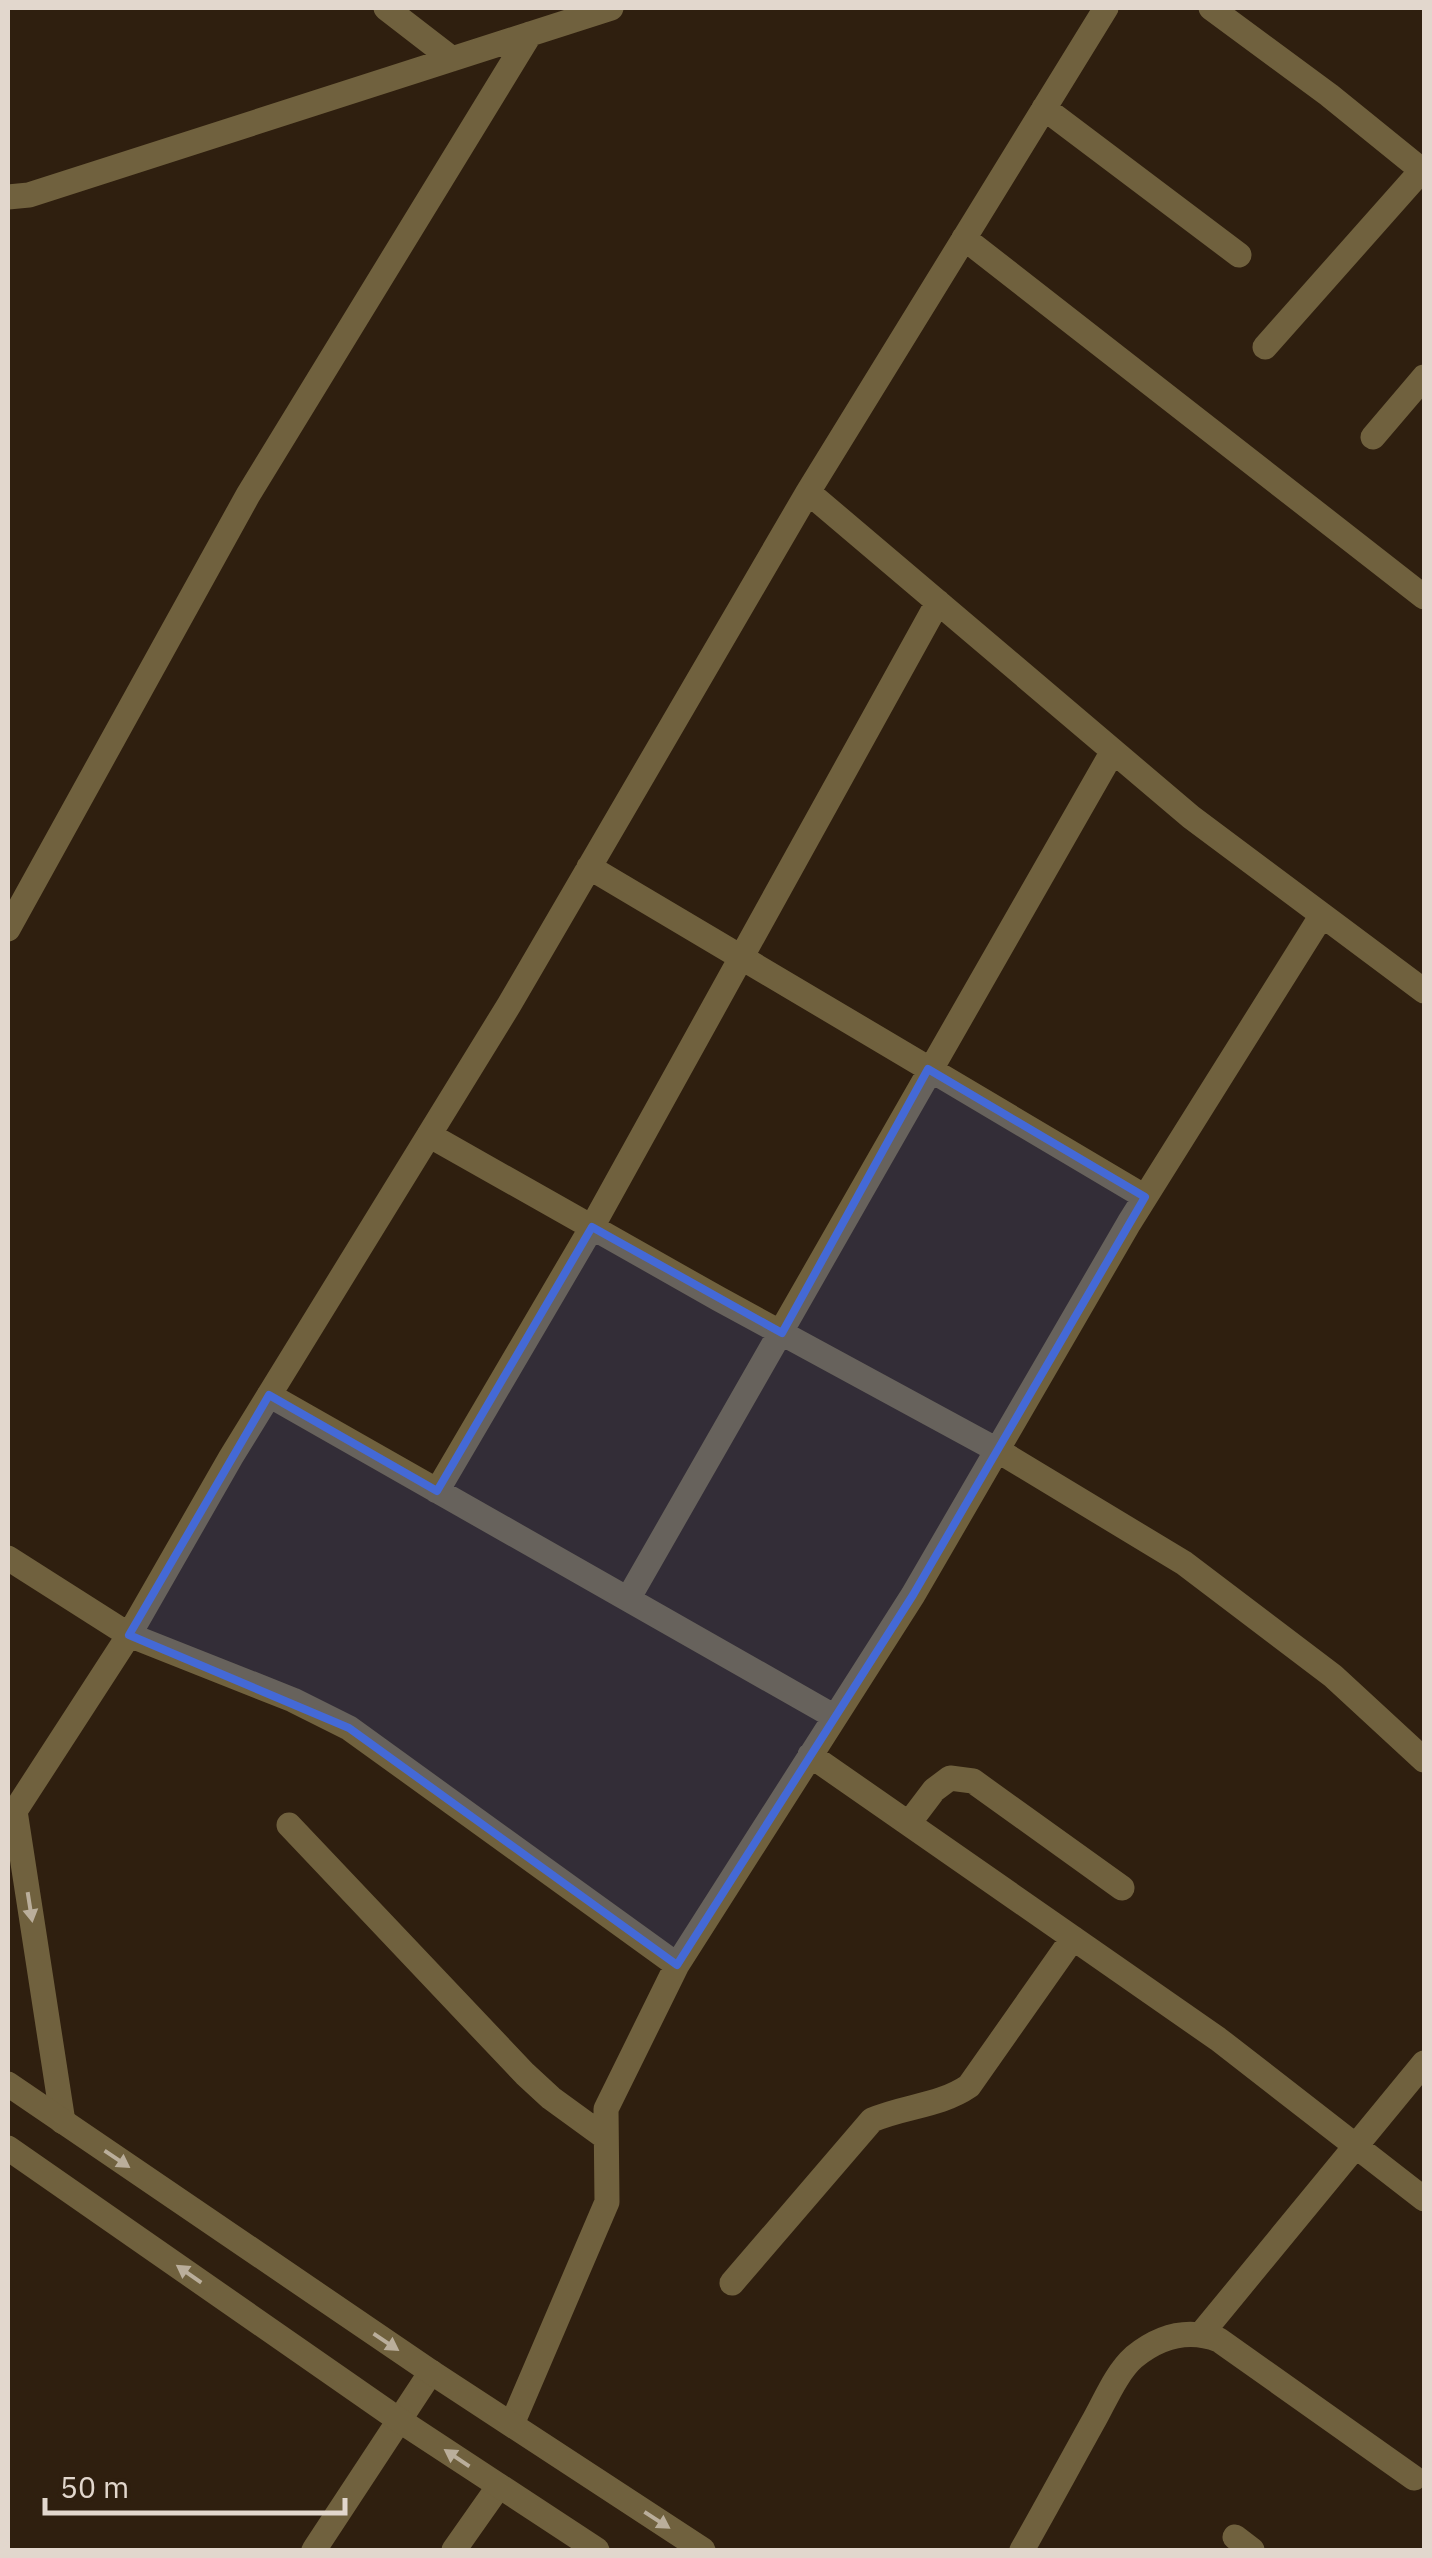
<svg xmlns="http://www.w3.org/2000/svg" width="1432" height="2558" font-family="'IBM Plex Sans',sans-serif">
	<rect width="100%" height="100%" fill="#2f1f0f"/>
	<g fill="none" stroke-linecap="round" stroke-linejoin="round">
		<!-- minor -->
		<path stroke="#70613e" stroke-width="25" d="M386,8l66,51
			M1211,8l118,87 95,77
			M1044,108l195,147
			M8,197l21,-2 582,-187
			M964,238l460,359
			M1265,347l157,-177
			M1373,437l51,-60
			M808,492l383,325 233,174
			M589,867l556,330
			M8,929l240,-434 282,-461
			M429,1135l290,164 278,151 187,113 149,113 91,84
			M269,1395l566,322
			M437,1491l155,-264 346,-625
			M8,1558l121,77 164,65 56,28 328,237
			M628,1599l485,-848
			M810,1755l408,284 206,160
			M15,1811l48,311
			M8,1814l7,-3 114,-176 102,-178 278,-452 299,-513 298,-484
			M909,1823l25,-33 16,-12 23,3 149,107
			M289,1825l236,249 26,24 55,40
			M732,2283l140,-163c32,-14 68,-14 97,-34l104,-148
			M1202,2333l222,-270
			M512,2424l95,-222 -1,-93 71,-144 236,-370 216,-372 193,-308
			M1235,2537l17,13
			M314,2550l117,-178
			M454,2550l45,-64
			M1022,2550c24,-42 47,-85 71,-128 12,-21 23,-49 41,-65 26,-21 54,-29 85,-17l195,138"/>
		<!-- tertiary -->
		<path stroke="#70613e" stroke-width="25" d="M8,2084l423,288 272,178
			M8,2148l391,272 198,130"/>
	</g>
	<!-- one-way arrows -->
	<defs><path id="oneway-solid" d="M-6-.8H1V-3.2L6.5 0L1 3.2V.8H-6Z" transform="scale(2.5)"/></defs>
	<g fill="#baae9b">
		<use href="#oneway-solid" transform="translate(30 1907) rotate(81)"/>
		<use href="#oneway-solid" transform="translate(117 2159) rotate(34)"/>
		<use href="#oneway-solid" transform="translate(189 2274) rotate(-145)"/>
		<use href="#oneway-solid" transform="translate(386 2342) rotate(34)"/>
		<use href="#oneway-solid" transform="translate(457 2458) rotate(-146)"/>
		<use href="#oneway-solid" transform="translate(657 2520) rotate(33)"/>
	</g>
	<!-- marked area -->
	<path fill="#4469d6" fill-opacity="0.2" stroke="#4469d6" stroke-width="8" stroke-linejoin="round" d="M928,1069l217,128 -232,398 -236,370 -328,-237 -220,-93 140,-240 168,96 155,-264 190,106z"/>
	<!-- border -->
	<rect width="1432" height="2558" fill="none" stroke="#e2d7cd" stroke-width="20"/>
	<!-- scale -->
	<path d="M45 2498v15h300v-15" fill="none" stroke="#e2d7cd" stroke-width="5"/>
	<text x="60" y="2498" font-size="30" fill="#e2d7cd" stroke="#2f1f0f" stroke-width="8" paint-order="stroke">50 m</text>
</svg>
